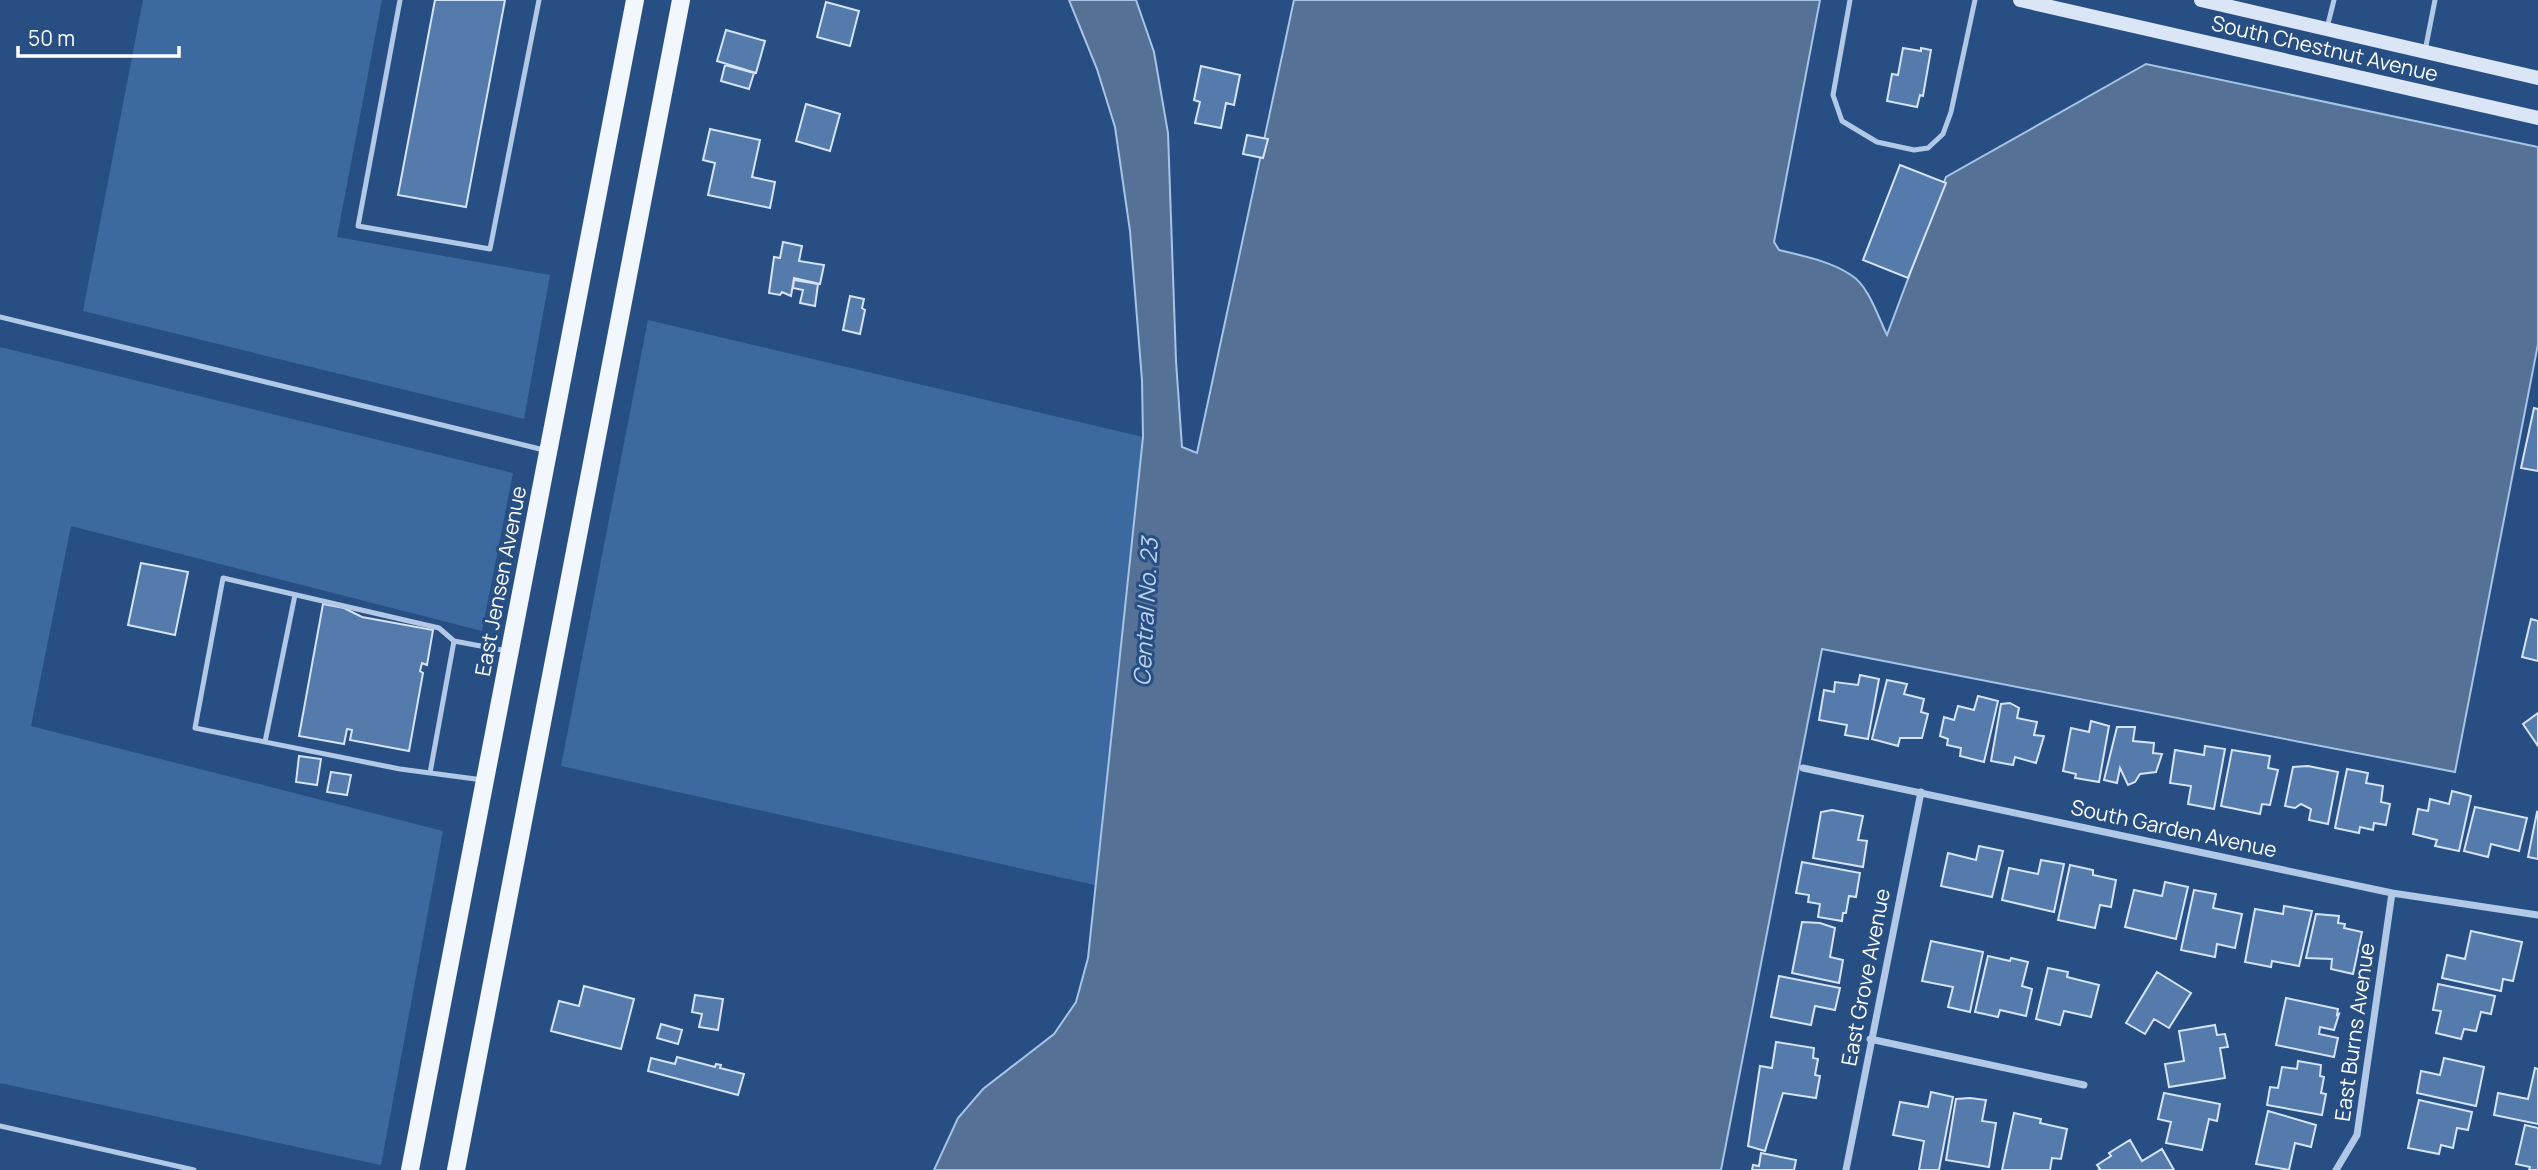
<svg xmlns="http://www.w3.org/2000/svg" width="2538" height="1170" font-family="Manrope,sans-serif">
	<rect width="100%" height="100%" fill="#284f83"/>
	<!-- green -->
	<path fill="#3c699f" d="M143,0h239l-45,237 213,38 -26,144 -441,-108z
		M648,320l495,117 -48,448 -534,-119z
		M0,347l513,126 -31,158 -411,-105 -40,200 412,105 -62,334 -381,-82z"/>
	<!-- water -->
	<path fill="#557195" stroke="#a5c4e7" stroke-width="2" d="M1069,0h67l18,52 14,81 8,228 6,86 15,6 97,-453h526l-46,242 5,8c24,6 51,11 72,25 18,11 27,42 36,60l59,-158 200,-113 392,83v197l-83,428 -633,-123 -101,521h-787l24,-52 25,-29 71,-55 22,-32 12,-44 55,-521 -1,-57 -12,-149 -15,-104 -18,-58z"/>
	<!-- building -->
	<path fill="#547bac" stroke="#d4e3f5" stroke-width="2" d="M435,0h70l-39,207 -68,-12z
		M826,2l33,9 -9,35 -33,-9z
		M726,30l39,11 -9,32 -39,-12z
		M1903,48l18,3v-3l10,2 -8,46 -3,-1 -3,12 -30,-6 5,-27 6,1z
		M725,65l29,8 -5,16 -28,-8z
		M1201,66l39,9 -6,30 -8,-2 -5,25 -26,-5 5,-21 -6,-2z
		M806,104l34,10 -10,37 -34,-10z
		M710,129l50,11 -8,37 23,5 -5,26 -62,-13 7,-32 -12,-3z
		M1247,135l21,4 -5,19 -20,-4z
		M1900,165l46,18 -38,95 -45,-18z
		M783,242l19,4 -3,15 25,4 -4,19 -26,-6 -3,18 -9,-4 -2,3 -11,-2 5,-36 6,1z
		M794,280l24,4 -3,22 -15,-3 3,-13 -10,-2z
		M850,296l14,3 -2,9 3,2 -5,24 -17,-4z
		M2534,408l4,1v62l-17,-3z
		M141,563l47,9 -13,63 -47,-10z
		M323,604l21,4 18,9 71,13 -6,35 -5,-2 -2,8 3,2 -14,78 -59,-11 2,-10 -5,-1 -3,15 -45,-8z
		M2531,619l7,2v40l-16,-4z
		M1860,675l19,4 -11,60 -23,-4 2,-10 -28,-5 5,-30 10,2 1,-10 23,3z
		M1887,680l20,4 -3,10 20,5 -3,13 7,2 -6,24h-22l-2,8 -26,-7z
		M1978,696l20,5 -14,61 -24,-6 1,-8 -14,-3 1,-6 -8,-3 4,-19 10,3 4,-14 16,4z
		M2010,703l9,5 -2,10 20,4 -3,13 10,1 -8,27 -21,-6 -2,8 -22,-4 10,-57z
		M2538,713v33l-15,-22z
		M2091,721l18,5 -10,56 -24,-4 1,-4 -13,-3 8,-43 18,4z
		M2117,727h18l-2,14 21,2 -1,10 9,1 -6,18 -16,2 -5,8 -7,3 -8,-17 -3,15 -13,-3z
		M2205,746l20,3 -11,60 -26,-5 3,-18 -21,-3 5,-33 29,5z
		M2232,750l38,6 -2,12 10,2 -8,35 -8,-1 -2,10 -39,-8z
		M299,756l22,3 -4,26 -21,-3z
		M2308,766l30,6 -10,52 -19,-4 2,-11 -10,-5 -6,4 -10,-2 8,-39z
		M2347,769l21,4 -2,10 17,3 -2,16 9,2 -4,21 -12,-2 -1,7 -13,-3 -1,6 -24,-5z
		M331,772l20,3 -4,20 -20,-3z
		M2452,791l19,5 -12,55 -24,-5 2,-6 -24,-6 5,-25 10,2 2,-12 19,5z
		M2475,807l52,11 -8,33 -28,-7 -3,13 -24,-6z
		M1832,810l31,6 -5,24 9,1 -4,26 -50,-9 8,-46z
		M2537,812l1,1v46l-10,-2z
		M1979,846l24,5 -11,46 -51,-11 7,-33 28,7z
		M2041,860l23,4 -10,48 -52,-12 7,-32 29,6z
		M1802,862l58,11 -4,24 -7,-1 -3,17h-3l-1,8 -24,-4 2,-13 -12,-2 1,-7 -13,-2z
		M2070,865l23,5v5l23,5 -5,27 -11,-2 -5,23 -37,-8z
		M2165,882l23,5 -12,52 -51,-12 9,-37 28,6z
		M2194,890l22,4 -3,14 29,6 -7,34 -18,-4 -2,13 -34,-7z
		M2284,906l28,5 -13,55 -27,-5 -1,6 -26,-5 10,-53 28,5z
		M2316,914l23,2 -1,7 7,1 -1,4 18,4 -9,42 -22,-5 1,-10 -26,-1z
		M1802,922l18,1 15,5 -5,29 13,3 -4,23 -47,-10z
		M2471,931l51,11 -9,39 -10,-2 -2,12 -59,-13 5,-23 18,4z
		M1931,941l52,11 -13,60 -22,-5 5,-20 -31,-6z
		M1988,956l22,5 1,-3 17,4 -6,24 10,3 -6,27 -26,-6 -2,7 -23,-5z
		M2048,968l20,4 -1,5 32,8 -8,32 -27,-6 -4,14 -24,-6z
		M2157,972l34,21 -22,35 -15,-9 -9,15 -19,-11z
		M1779,976l61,12 -5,22 -20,-4 -4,19 -40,-8z
		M2438,984l57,12 -4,18 -10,-2 -5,19 -12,-2 -3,10 -25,-6 5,-22 -8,-1z
		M584,986l50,13 -13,50 -70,-18 8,-30 20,5z
		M695,995l28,4 -5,31 -19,-3 3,-13 -10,-2z
		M2286,998l52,11 -1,6 2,-1 -5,16 -14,-3 -1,7 19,4 -4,19 -58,-12z
		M661,1024l21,6 -4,14 -21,-6z
		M2215,1025l2,10 8,-1 3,13 -8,1 5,30 -56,9 -4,-23 19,-3 -5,-30z
		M1776,1042l38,6 -1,10 5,1 -3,16 5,1 -4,22 -33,-5 -18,58 -17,-5 12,-80 12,2z
		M677,1057l38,10 1,-3 5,1 -1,3 24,6 -6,21 -90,-24 3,-13 24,6z
		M2444,1058l40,9 -8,39 -59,-13 4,-22 19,4z
		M2298,1061l23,4 -1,11 4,1 -3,16 5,1 -4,21 -55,-10 3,-18 8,1 4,-21 15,2z
		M2535,1068l3,1v55l-44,-9 4,-22 30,6z
		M1931,1092l22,5 -14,73h-20l5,-29 -31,-6 7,-33 28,5z
		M2164,1093l56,11 -3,17 -8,-2 -7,31 -36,-7 5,-21 -13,-3z
		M1970,1098l16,2 -4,21 14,2 -7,44 -43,-7 10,-61z
		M2419,1100l53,12 -4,18 -11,-2 -4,20 -12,-3 -2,9 -31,-6z
		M2268,1111l48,14 -5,22 -16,-4 -6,27 -33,-6z
		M2014,1113l27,6 -1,4 27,6 -6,30 -9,-1 -2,12h-48z
		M2525,1125l13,3v42h-9l1,-3 -14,-3z
		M2130,1140l12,21 20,-12 12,21h-76l2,-1 -3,-4 14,-9 -2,-3z
		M1761,1153l35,7 -2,10h-42l1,-5 6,1z"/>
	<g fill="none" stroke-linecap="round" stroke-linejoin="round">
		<!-- lane -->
		<path stroke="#b1c9e7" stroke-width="5" d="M400,0l-42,226 132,23 49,-249
			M1850,0l-17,95 9,26 35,21 37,8 14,-2 15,-14 8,-22 24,-112
			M2327,28l7,-28
			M2425,51l10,-51
			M0,317l544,133
			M265,742l30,-147
			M430,773l24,-132
			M483,780l-83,-11 -205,-41 28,-150 216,50 15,13 53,10
			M0,1126l194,44"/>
		<!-- street -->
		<path stroke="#b1c9e7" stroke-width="7" d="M1803,768l589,125 146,22
			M1870,1039l214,46
			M1846,1170l75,-378
			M2336,1170l21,-35 35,-242"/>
		<!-- secondary -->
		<path stroke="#dae6f6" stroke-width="14" d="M2020,0l518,118
			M2201,0l337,78"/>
		<!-- primary -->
		<path stroke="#f2f6fd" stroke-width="18" d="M410,1170l225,-1170
			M456,1170l225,-1170"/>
	</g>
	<g text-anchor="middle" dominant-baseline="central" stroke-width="6" stroke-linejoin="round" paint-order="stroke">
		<!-- street labels -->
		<g font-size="21" fill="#fff" stroke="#284f83">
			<text transform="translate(2325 48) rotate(13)">South Chestnut Avenue</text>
			<text transform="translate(500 581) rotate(-79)">East Jensen Avenue</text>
			<text transform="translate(2174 828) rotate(12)">South Garden Avenue</text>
			<text transform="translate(1865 977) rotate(-79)">East Grove Avenue</text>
			<text transform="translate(2354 1032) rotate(-82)">East Burns Avenue</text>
		</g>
		<!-- water labels -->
		<g font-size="23" font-style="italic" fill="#bcd3ee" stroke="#284f83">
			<text transform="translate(1145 612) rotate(-87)">Central No. 23</text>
		</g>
	</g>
	<!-- scale -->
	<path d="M18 46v10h161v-10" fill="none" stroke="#ffffff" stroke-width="3.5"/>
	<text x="28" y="46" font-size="21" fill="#ffffff" stroke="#284f83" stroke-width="5" paint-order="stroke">50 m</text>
</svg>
